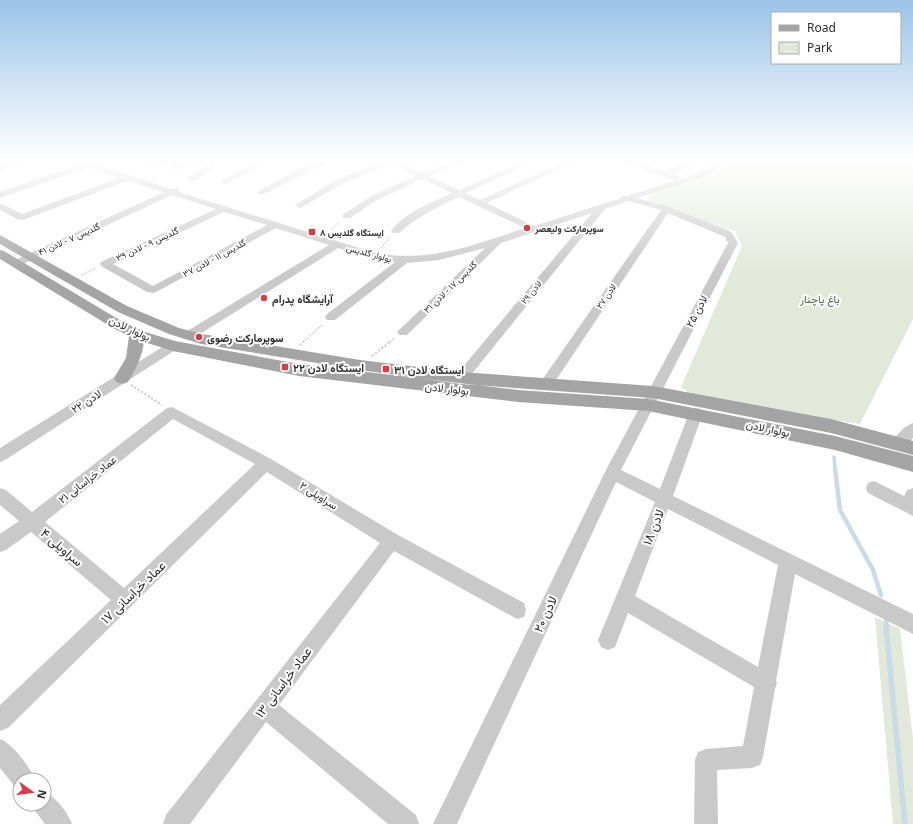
<svg xmlns="http://www.w3.org/2000/svg" width="913" height="824" font-family="'Noto Sans',Vazirmatn,sans-serif">
	<rect width="100%" height="100%" fill="#fff"/>
	<!-- green -->
	<path fill="#e2e9db" d="M734,160h179v159l-53,105 -165,-26 -14,-11 61,-141 -7,-15 -81,-27 -6,-4 2,-4 5,-4 49,-15z
		M875,617l25,12 13,110v85h-20z"/>
	<g fill="none" stroke-linecap="round" stroke-linejoin="round">
		<!-- stream-far2 -->
		<path stroke="#c8dbe7" stroke-width="3.5" d="M834,457l1,12"/>
		<!-- stream-far1 -->
		<path stroke="#c8dbe7" stroke-width="4.5" d="M835,468l5,42 33,60 8,25
			M886,621l1,6"/>
		<!-- stream -->
		<path stroke="#c8dbe7" stroke-width="5.5" d="M886,626l19,198"/>
		<!-- path-far1 -->
		<path stroke="#c9c9c9" stroke-width="1.5" stroke-dasharray="1.5 1.5" stroke-linecap="butt" d="M328,232l12,-10
			M381,248l10,-12
			M82,275l14,-7
			M303,342l20,-18
			M390,342l5,-4"/>
		<!-- path -->
		<path stroke="#c9c9c9" stroke-width="2" stroke-dasharray="2 2" stroke-linecap="butt" d="M300,345l4,-4
			M372,356l19,-15
			M131,385l31,20"/>
		<!-- minor -->
		<path fill="#c9c9c9" fill-rule="evenodd" d="M20,160h12l-32,11v-5z
			M73,160l22,1v3l76,25 8,-1 1,2 -1,2 196,61c56,10 98,-8 150,-25l-66,-31c-22,10 -42,20 -60,36h-6l-2,-2c14,-19 40,-28 61,-38l-30,-14 -45,21 -27,18h-6l-2,-2 2,-2 27,-18 44,-20 -24,-12 -51,21 -38,22 -3,1 -4,-3 39,-24 51,-21h14l-1,1 24,12 33,-13h11l-1,2 -36,14 30,14 68,-30h10l-71,33 14,7 88,-40h10l-91,43 47,23 87,-28 1,-2h5l50,-16h-5l-49,-18 -1,-2h11l31,11 28,-11h7v3l-27,11 6,2v4l20,-7 25,-13h10l-29,17 -67,21 32,9 59,23 4,3 6,10 -117,227 39,19 29,-76 2,-4 5,-1 5,1 2,4 -30,83 240,118v20l-118,-60 -19,107 1,2 -2,6 -12,68 -3,8 -8,3 -35,2 1,54h-24l1,-64 3,-8 8,-3 37,-3 11,-59 -126,-74 -13,34 -7,3 -7,-3 -3,-7 57,-138 -39,-20 -159,342h-24l174,-356 121,-225 -3,-6 -57,-24 -116,173 -5,2 -5,-2 -2,-3 2,-3 119,-170 -33,-9 -23,8 -139,172 -5,2 -5,-2 -2,-3 2,-3 136,-162 -91,30 -94,92h-8l-2,-3 88,-84 -46,12 -32,3 -72,57h-8l-2,-3 2,-3 68,-52 -26,-4 -31,-10 -146,91h-8l-2,-3 2,-3 145,-88 -53,-17 -122,65 -7,-1 -46,-26 -1,-2 1,-2 115,-53 -44,-14 -151,70h-8l-1,-2 1,-2 151,-69 -37,-11 -104,39 -6,-1 -17,-9v-7l22,11 97,-36 -30,-11 -89,31v-6l81,-28zM224,212l43,13 -114,61 -40,-22zM668,509l110,56 -20,102 -123,-71z
			M151,160h17l15,3 9,-3h11l-28,10 -4,-2 3,-2 -16,-3 -7,4h-6v-4z
			M209,160h8l1,4 -23,17h-6l-1,-2 1,-2 21,-14z
			M261,160h10l-43,23 -3,1 -4,-3z
			M322,160h11l-69,34 -3,1 -4,-3 42,-23z
			M173,342l4,1 2,3 -2,3 -172,111 -5,2v-14l169,-105z
			M172,407l99,52 127,76 126,68 2,7 -2,7 -7,2 -123,-68 -115,154 137,110 3,9h-31l-122,-102 -76,102h-27l3,-9 214,-272 -113,-71 -259,256 -8,3v-26l111,-105 -80,-68 -25,18 -6,2v-18l19,-13 -19,-16v-17l6,2 26,22 135,-104zM173,419l82,45 -131,124 -79,-66z
			M913,423v15c-6,7 -10,13 -20,10l-2,-4c4,-8 13,-18 22,-21z
			M874,481l30,15 3,-6 6,-2v28l-45,-23 -2,-5 2,-5z
			M0,739c13,5 30,28 35,41h-15v10l-4,-2 -16,-20z
			M44,792c13,6 23,19 28,32h-27l-9,-12 -4,-8h12z"/>
		<!-- major -->
		<path fill="#a4a4a4" fill-rule="evenodd" d="M0,235l127,71 52,22 23,6 158,26 101,12 192,14 178,33 82,22v14l-82,-22 -178,-35 -192,-14 -101,-14 -159,-26 -32,-10 -51,-22 -118,-68z
			M0,250l4,1 119,71 19,9 33,10 124,23 219,26 130,9 187,37 78,20v16l-78,-22 -187,-39 -130,-9 -219,-26 -126,-25 -29,-9c-2,15 -8,27 -16,40l-6,2 -6,-2 -2,-4 12,-20 3,-22 -16,-8 -113,-69z"/>
	</g>
	<!-- sky -->
	<linearGradient id="sky" x2="0" y2="1"><stop stop-color="#9bc4e8"/><stop offset="0.58" stop-color="#fff"/><stop offset="1" stop-color="#fff" stop-opacity="0"/></linearGradient>
	<rect width="913" height="275" fill="url(#sky)"/>
	<!-- markers -->
	<g fill="#d43e47" stroke="#fff" stroke-width="1.5">
		<circle cx="527" cy="228" r="4"/>
		<rect x="308" y="228" width="8" height="8" rx="2"/>
		<circle cx="264" cy="298" r="4"/>
		<circle cx="199" cy="337" r="4"/>
		<rect x="281" y="363" width="8" height="8" rx="2"/>
		<rect x="382" y="365" width="8" height="8" rx="2"/>
	</g>
	<g text-anchor="middle" dominant-baseline="central" stroke-width="4" stroke-linejoin="round" paint-order="stroke">
		<!-- far-poi labels -->
		<g font-size="9" font-weight="bold" fill="#2c2c2c" stroke="#fff" text-anchor="start">
			<text x="535" y="228">سوپرمارکت ولیعصر</text>
			<text x="320" y="232">ایستگاه گلدیس ۸</text>
		</g>
		<!-- far-street labels -->
		<g font-size="9" fill="#2c2c2c" stroke="#fff">
			<text transform="translate(69 239) rotate(-24)">گلدیس ۷ - لادن ۴۱</text>
			<text transform="translate(147 244) rotate(-25)">گلدیس ۹ - لادن ۳۹</text>
			<text transform="translate(369 253) rotate(15)">بولوار گلدیس</text>
			<text transform="translate(214 258) rotate(-28)">گلدیس ۱۱ - لادن ۳۷</text>
			<text transform="translate(450 287) rotate(-44)">گلدیس ۱۷ - لادن ۳۱</text>
			<text transform="translate(531 292) rotate(-51)">لادن ۲۹</text>
			<text transform="translate(606 296) rotate(-56)">لادن ۲۷</text>
		</g>
		<!-- poi labels -->
		<g font-size="11" font-weight="bold" fill="#2c2c2c" stroke="#fff" text-anchor="start">
			<text x="272" y="298">آرایشگاه پدرام</text>
			<text x="207" y="337">سوپرمارکت رضوی</text>
			<text x="293" y="367">ایستگاه لادن ۲۲</text>
			<text x="394" y="369">ایستگاه لادن ۳۱</text>
		</g>
		<!-- park labels -->
		<g font-size="11" fill="#4f633e" stroke="#fff">
			<text x="820" y="298">باغ پاچنار</text>
		</g>
		<!-- street labels -->
		<g font-size="11" fill="#2c2c2c" stroke="#fff">
			<text transform="translate(696 311) rotate(-62)">لادن ۲۵</text>
			<text transform="translate(130 328) rotate(25)">بولوار لادن</text>
			<text transform="translate(447 388) rotate(6)">بولوار لادن</text>
			<text transform="translate(86 401) rotate(-33)">لادن ۲۲</text>
			<text transform="translate(768 428) rotate(12)">بولوار لادن</text>
			<text transform="translate(87 479) rotate(-38)">عماد خراسانی ۲۱</text>
			<text transform="translate(319 495) rotate(32)">سراویلی ۲</text>
		</g>
		<!-- near-street labels -->
		<g font-size="13" fill="#2c2c2c" stroke="#fff">
			<text transform="translate(653 527) rotate(-68)">لادن ۱۸</text>
			<text transform="translate(62 547) rotate(40)">سراویلی ۴</text>
			<text transform="translate(133 592) rotate(-44)">عماد خراسانی ۱۷</text>
			<text transform="translate(545 614) rotate(-65)">لادن ۲۰</text>
			<text transform="translate(283 682) rotate(-53)">عماد خراسانی ۱۳</text>
		</g>
	</g>
	<!-- legend -->
	<rect x="771" y="12" width="130" height="52" fill="#ffffff" stroke="#ababab"/>
	<rect x="779" y="25" width="20" height="6" fill="#a4a4a4" stroke="#ababab"/>
	<text x="807" y="32" font-size="12" fill="#2c2c2c">Road</text>
	<rect x="779" y="42" width="20" height="12" fill="#e2e9db" stroke="#ababab"/>
	<text x="807" y="52" font-size="12" fill="#2c2c2c">Park</text>
	<!-- north arrow -->
	<g transform="translate(32 792) rotate(104)"><circle r="19" fill="#ffffff" stroke="#ababab"/>
	<path d="M0-3L7 15L0 10L-7 15Z" fill="#d43e47"/>
	<text y="-6" font-size="11" font-weight="bold" text-anchor="middle" fill="#2c2c2c">N</text>
	</g>
</svg>
